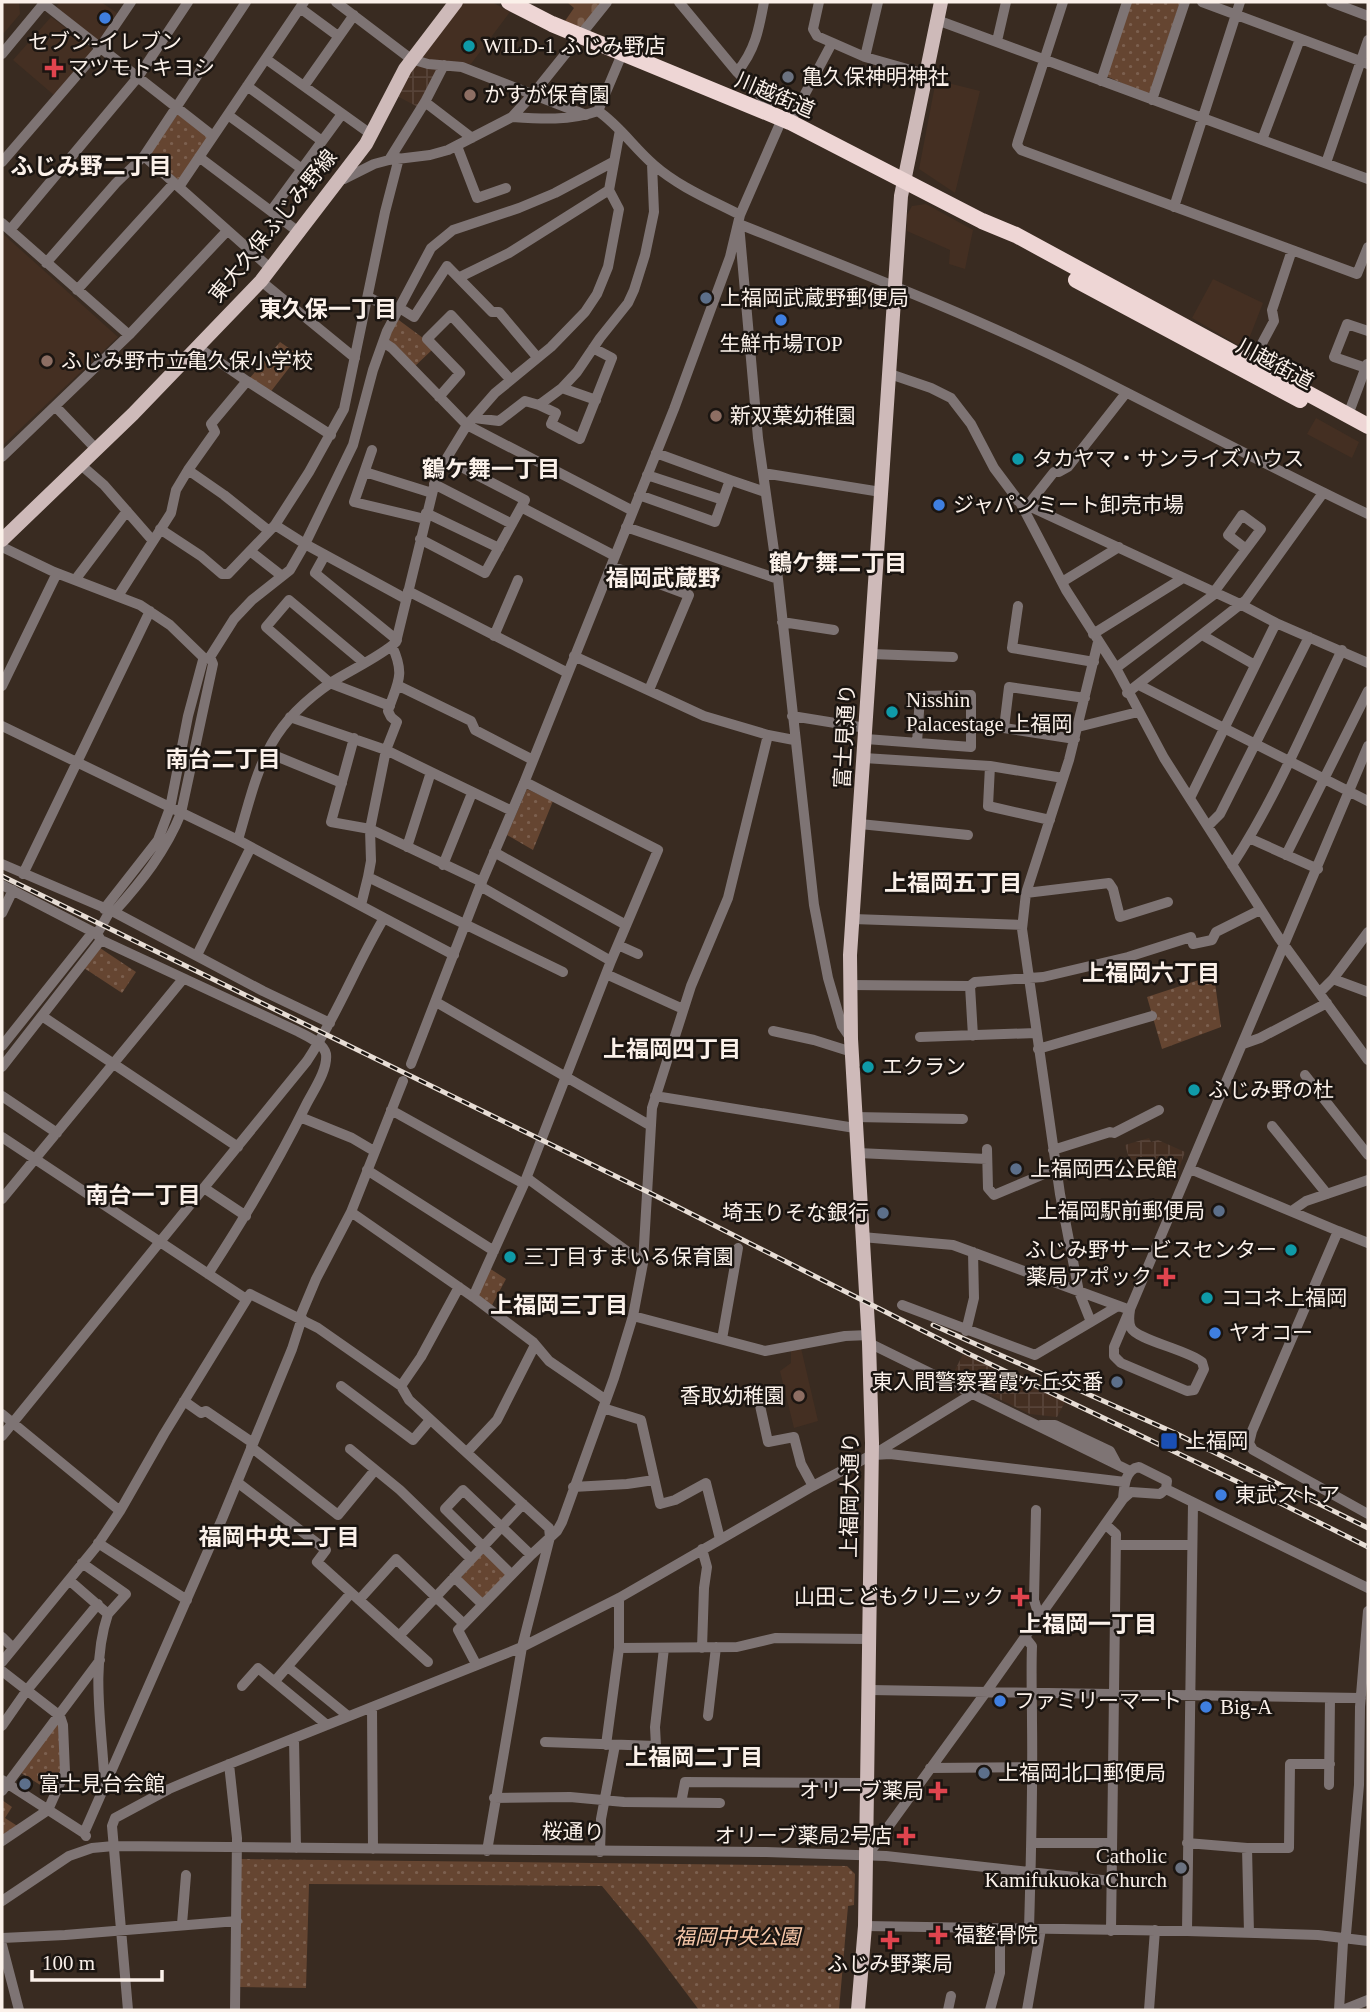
<svg xmlns="http://www.w3.org/2000/svg" width="1370" height="2012" font-family="'Times New Roman','Noto Sans JP',serif">
	<defs>
		<pattern id="industrial-grid" width="8" height="8" patternUnits="userSpaceOnUse" patternTransform="scale(1.75)"><rect width="8" height="8" fill="#442f22"/><path d="M0 4h8M4 0v8" fill="none" stroke="#574338"/></pattern>
		<pattern id="green-dots" width="8" height="8" patternUnits="userSpaceOnUse" patternTransform="scale(1.75)"><rect width="8" height="8" fill="#654531"/><path d="M2 2h.1M6 6h.1" fill="none" stroke="#7c604f" stroke-width="1.8" stroke-linecap="round"/></pattern>
		<pattern id="cemetery-stones" width="16" height="16" patternUnits="userSpaceOnUse" patternTransform="scale(1.75)"><rect width="16" height="16" fill="#654531"/><path d="M2 7V4a2 2 0 0 1 4 0v3zM10 15v-3a2 2 0 0 1 4 0v3z" fill="#7c604f"/></pattern>
	</defs>
	<rect width="100%" height="100%" fill="#392b21"/>
	<!-- built -->
	<path fill="#442f22" d="M2,2h17l1,12 -16,19 -2,-1z
		M60,2h41l19,13 -18,26h-4l-42,-34z
		M461,2h31l18,10 -39,52 -43,-3 -10,-3z
		M51,17l41,31v5l-37,43 -42,-36z
		M936,80l44,11 -25,102 -36,-24z
		M926,204l47,26 -8,39 -16,-5 1,-14 -43,-19v-16l5,-9z
		M2,233l116,104 -116,109z
		M1213,279l50,24 -18,46 -53,-31z
		M1316,418l43,24 -7,16 -45,-24z
		M801,1348l17,73 -24,7 -14,-57 11,-8v-14z"/>
	<!-- industrial -->
	<path fill="url(#industrial-grid)" d="M415,62l24,6 -21,39 -19,-10 7,-18z
		M1149,1138l2,4 7,-2 27,12 -10,27 -46,-21 -4,-13z
		M963,1354l102,48 -8,15 -27,-3 -78,-38z"/>
	<!-- green -->
	<path fill="url(#green-dots)" d="M1131,2h49l-30,90 -4,2 -40,-18z
		M181,114l27,23 -27,41 -4,1 -24,-21 -2,-5 26,-38z
		M396,318l27,20 10,11 -19,18 -25,-24 1,-15z
		M280,342l19,13 -30,39 -20,-15z
		M527,789l26,12 -20,49 -26,-15z
		M100,948l36,24 -14,21 -38,-25z
		M1214,975l7,52 -59,22 -15,-52z
		M489,1268l17,11 -15,28 -14,-11z
		M482,1553h3l20,19v4l-23,24 -22,-21z
		M54,1722l6,3 3,46 -10,22 -35,-22z
		M2,1800l10,7 -7,11 14,9 -13,9 -4,-3z
		M240,1859l607,7 8,8 -1,31 -6,1 -9,104h-140l-54,-72 -43,-52 -293,-2 -3,104 -67,-1z"/>
	<!-- cemetery -->
	<path fill="url(#cemetery-stones)" d="M567,2h37l-21,26 -18,-7 9,-13z"/>
	<g fill="none" stroke-linecap="round" stroke-linejoin="round">
		<!-- minor -->
		<path stroke="#7e7474" stroke-width="10" d="M42,2l171,134
			M336,2l75,57 17,5 34,3 124,48
			M679,2l58,70 29,29 8,15
			M819,2l-6,27 4,7 48,21 60,17
			M1063,2l-45,139 -1,4 4,5 336,124 11,-27
			M1202,2l166,62
			M1331,2l37,14
			M300,8l38,28
			M937,20l431,159
			M997,41l9,-39
			M2,54l43,-52
			M865,57l13,-55
			M266,59l106,76
			M737,72c18,-21 22,-43 27,-70
			M1101,81l26,-79
			M247,86l75,55
			M304,86l50,-71
			M1152,100l33,-98
			M425,102l47,36
			M598,111c22,15 36,37 56,54 25,22 57,35 86,50
			M228,115l74,54
			M512,117c29,2 57,4 86,-6l24,-57
			M790,122l42,-79
			M1262,140l38,-101
			M457,146l20,52 29,-10
			M144,156l127,113
			M199,157l101,76
			M389,160l36,-58 19,-37
			M2,162l95,-110 34,-50
			M1326,163l42,-123
			M341,178l3,1 30,-15 15,-4 41,-5 18,-5 64,-33 22,-24 73,-91
			M179,187l125,-185
			M1174,207l66,-205
			M271,211l71,-97
			M2,223l127,112
			M10,230l128,-153 50,-75
			M46,263l70,-80 28,-27 102,-154
			M460,277l49,-24 100,-63
			M261,281l94,77
			M77,290l97,-107
			M368,297l28,14
			M398,307l16,10 33,-51 45,46h7l38,45
			M383,342l9,6 75,77 166,86
			M1252,362l22,-41 -2,-11 20,-60
			M1366,368l-32,-11 13,-33 21,7
			M890,374l41,14 20,10 20,26 23,44 27,36 45,86 50,78 48,90 115,180 89,122
			M247,381l84,54
			M562,388l34,12
			M439,397l21,-24 -33,-34 24,-24 59,64
			M539,405l17,8 -5,11 29,15 32,-81 -19,-10
			M55,406l42,44
			M1348,415l19,-51
			M474,418l25,3 26,-20 14,4 23,-17 15,-16 23,-34 28,-35 6,-13 11,-35 9,-43 -2,-48
			M372,450l-18,52 71,17
			M2,457l127,-122 98,-104
			M81,465l23,20 49,56
			M188,470l36,25 45,36
			M365,472l67,21
			M763,473l118,19
			M647,475l76,25
			M730,480l35,12
			M434,484l78,40
			M639,495l76,27 15,-42 -74,-27
			M1018,501l222,103 36,19 92,40
			M1028,505l26,-33h5l9,-5 58,-74
			M521,507l94,49
			M426,513l73,35
			M275,525l34,-53 35,-63 41,-197 14,-54
			M626,527l152,52
			M160,529l41,27 21,18h6l47,-49 30,19 101,55
			M420,539l65,34 40,-73 -79,-41
			M2,547l52,25 86,33 30,20 34,33
			M250,551l32,25
			M325,555l-10,18 82,67
			M611,566l78,29 -40,95
			M75,580l52,-69
			M1062,582l57,-35
			M408,591l160,82
			M1214,592l47,-63 -19,-14 -14,20 18,14
			M118,596l53,-83 5,-23 12,-20 27,-38 -4,-8 36,-43 -48,-33
			M1018,606l-6,42 82,14
			M782,622l52,8
			M1093,634l90,-56
			M1202,635l53,30
			M494,636l24,-56
			M392,646c14,30 5,37 -4,65l3,6 6,5 -11,28 -16,79 1,32 -3,16 195,95
			M871,654l82,3
			M574,656l130,60 64,19 26,5
			M363,662l-74,-62 -23,27 64,56 60,23
			M1116,668l100,-75
			M1139,685l229,116
			M2,686l55,-113
			M399,686l72,35 4,9 58,30
			M1127,693l119,-93 77,-107
			M792,716l74,12
			M290,717l96,33 45,22
			M2,726l236,114 146,78
			M1078,727l60,-15
			M354,738l-23,84 39,7 112,53
			M866,739l105,8v-52l-51,1 -3,47
			M1075,739l-71,-11 5,-41 76,11
			M266,752l76,31
			M864,758l126,8 73,12
			M990,766l-2,40 62,14
			M1190,798l86,-175
			M860,824l108,11
			M1208,826l12,-12 89,-177
			M1249,838l69,31
			M238,840c21,-72 27,-113 94,-158 17,-11 51,-27 64,-40l41,-168 30,-49 28,-32 56,-46 34,-35 12,-18 11,-27 11,-58 -10,-19 11,-60
			M407,847l24,-75 81,39
			M494,852l132,73
			M1286,855l82,-164
			M2,864l112,48 149,79 67,32
			M443,865l29,-72
			M1232,865c44,-67 75,-143 110,-215
			M23,874l127,-263
			M2,885l95,49 4,6 196,91c9,5 27,12 29,23 2,16 -13,37 -20,51 -29,59 -62,114 -98,169
			M480,886l131,75
			M1026,893l83,-10 4,6 7,28 48,-15
			M361,905l7,-28
			M104,909l54,-69 12,-32 18,-92 15,-56 7,-3 24,-38 18,-19 38,-30 15,-26 48,-99 20,-75 14,-39 44,-83 22,-18 66,-22 36,-15 58,-31
			M114,912c27,-30 52,-61 67,-99l32,-149 -3,-7
			M2,913l11,-23
			M853,919l169,6
			M97,934l13,-23
			M618,945l20,9
			M197,955l54,-108
			M606,974l77,35
			M1333,979l35,13
			M849,985l121,1
			M1319,993l14,-14 35,-47
			M436,1002l215,124
			M42,1016l196,131
			M773,1031l41,9 38,12
			M973,1036l-3,-50 5,-4 68,-5 85,-20 63,-20 2,7 19,-4 4,-8 44,-22
			M920,1037l116,-4
			M851,1039l-9,-13 -14,-48 -14,-73 -36,-326 -20,-141 -19,-214c115,46 230,90 341,145 96,48 191,99 288,145
			M1243,1044l17,-6 67,-35
			M2,1046l90,-113
			M1038,1049l114,-33
			M411,1064l69,-178 44,-103 150,-374 56,-152 10,-42 42,-96
			M2,1067l99,-127
			M1305,1075l63,80
			M2,1096l55,37
			M655,1096l200,32
			M391,1110l133,74
			M300,1117l52,21 22,13
			M855,1117l108,2
			M1272,1126l55,68
			M2,1137l244,162
			M987,1149l1,39 6,7 62,-26
			M1053,1150l57,-18 4,1 45,-23
			M858,1153l129,6
			M1190,1169l148,62
			M367,1170l127,81
			M527,1178l116,85
			M204,1188l42,28
			M2,1199l181,-220
			M1293,1210l13,-9 62,-21
			M351,1212l125,87 57,43 16,19 57,39
			M862,1237l91,8 177,65
			M1368,1243l-30,-12 -86,200 -3,12 4,7 115,64
			M473,1297l51,-113 87,-223 47,-111 -133,-68
			M902,1305l133,50 83,-49
			M1130,1310c-1,6 -2,12 1,18 6,12 57,22 71,34l2,7 -10,21 -7,1 -66,-28 -7,-7v-9l254,-601
			M633,1316l132,35 80,-15 24,-1
			M300,1317l16,-38 35,-67 52,-131
			M1091,1322l-12,-30 -19,-98 -38,-265 4,-36 43,-133 29,-118
			M966,1331l8,-33 -1,-46
			M722,1339l16,-91
			M869,1343l261,128
			M341,1386l72,54 17,-20
			M401,1386l20,-29 38,-70
			M184,1401l17,12 5,-2 47,32
			M759,1401l9,41 26,-5 7,27 12,22
			M603,1408l38,12 19,84 15,-4 31,-17 14,56
			M2,1414l118,97
			M1041,1425h14l55,26 7,13
			M2,1436l305,-375c30,-45 49,-96 77,-143l70,37
			M251,1447l87,68 37,-45
			M350,1449l50,41 71,69
			M467,1452l30,-32 38,-75
			M874,1455l16,-1 235,28
			M237,1482l89,68 -9,12 111,100
			M573,1487l54,-3 27,-4
			M1166,1489l202,99
			M1036,1510l-2,90 5,16
			M1105,1524l11,10 -5,397
			M98,1543l89,57
			M1116,1545h76
			M531,1555l26,-24 5,-9 52,-144 19,-62 10,-53 9,-155 39,-122 37,-88 40,-163
			M82,1563l44,31 -18,20
			M454,1577l28,27
			M69,1580l39,34c-17,50 -7,108 -4,159l4,8
			M359,1600l37,-41 68,65
			M399,1636l124,-132
			M2,1637l11,11
			M1025,1637l7,9c-1,26 0,51 0,76 1,69 -1,138 -3,207
			M619,1648l118,-1 38,-9 94,1
			M702,1648l2,-60 3,-21 -5,-18
			M2,1662l94,-115 24,-36 44,-77 86,-140 68,34 83,58 8,14 140,128 1,9 -28,110 -35,204
			M476,1664l-18,-34 73,-75 -68,-65 -18,19 66,65
			M288,1667l60,49
			M2,1671l58,45 3,9 2,47 -17,38 -46,31
			M275,1681l76,-88
			M242,1686l16,-18 69,57
			M870,1690l491,8
			M372,1707l1,142
			M708,1716l8,-69
			M2,1726l25,-36 71,-86
			M294,1738l2,110
			M545,1742l111,4 -1,-19 9,-79
			M606,1745l13,-97v-50
			M229,1764l8,74 -2,172
			M930,1768l101,-1
			M2,1780l82,53 2,3
			M1329,1785l1,-87
			M2,1791l98,-131
			M494,1798l76,-1 54,5 96,1
			M681,1803l4,-21 184,1
			M84,1833l138,-314 70,-170 10,-31
			M1032,1843h80
			M1187,1843l60,5h42l1,-84h40
			M1247,1848l2,85
			M600,1852l1,-33 14,-74
			M867,1856l119,-164 137,-193 8,-7 29,2 6,-5 1,-8 -28,-14c-14,2 -15,20 -16,32
			M2,1901l67,-45 23,-8 22,-2 652,6 120,4 225,25
			M182,1924l4,-49
			M865,1926l322,5 131,4 50,6
			M1187,1931l6,-428
			M2,1938l63,-3 172,-14
			M2,1945l17,65
			M128,2010l-16,-184 3,-8 54,-29 33,-14 320,-128 97,-49 194,-112 68,-36 91,-56
			M948,2010l3,-14
			M990,2010l10,-37v-44
			M1027,2010l14,-81
			M1149,2010l6,-80
			M1339,2010l4,-68 3,-8 13,-149 1,-78 8,-96
			M1343,2010l25,-10"/>
		<!-- major -->
		<path stroke="#cebab9" stroke-width="14" d="M2,540l131,-126 128,-133 105,-137 39,-75 51,-67
			M858,2010l7,-84 7,-483 -3,-100 -18,-304 -1,-84 51,-759 40,-194"/>
		<!-- highway -->
		<path stroke="#eed6d5" stroke-width="16" d="M509,2l43,22 238,98 192,99 34,14 352,191
			M1076,280l224,120"/>
		<defs>
			<path id="rail" d="M2,876l646,316 319,161 271,129 130,65
				M933,1325l242,108 193,95"/>
		</defs>
		<!-- rail casing -->
		<use href="#rail" stroke="#e7ddd5" stroke-width="5"/>
		<!-- rail -->
		<use href="#rail" stroke="#1b1511" stroke-width="2.5" stroke-dasharray="8" stroke-linecap="butt"/>
	</g>
	<!-- markers -->
	<g fill="#3f7fe0" stroke="#1b1511" stroke-width="2.5">
		<circle cx="105" cy="18" r="7"/>
		<circle cx="781" cy="320" r="7"/>
		<circle cx="939" cy="505" r="7"/>
		<circle cx="1215" cy="1333" r="7"/>
		<circle cx="1221" cy="1495" r="7"/>
		<circle cx="1000" cy="1701" r="7"/>
		<circle cx="1206" cy="1707" r="7"/>
	</g>
	<g fill="#0f9aa8" stroke="#1b1511" stroke-width="2.5">
		<circle cx="469" cy="46" r="7"/>
		<circle cx="1018" cy="459" r="7"/>
		<circle cx="892" cy="712" r="7"/>
		<circle cx="868" cy="1067" r="7"/>
		<circle cx="1194" cy="1090" r="7"/>
		<circle cx="1291" cy="1250" r="7"/>
		<circle cx="510" cy="1257" r="7"/>
		<circle cx="1207" cy="1298" r="7"/>
	</g>
	<g fill="#e0444e" stroke="#1b1511" stroke-width="2.5">
		<path d="M50.5 57.5h7v7h7v7h-7v7h-7v-7h-7v-7h7z"/>
		<path d="M1162.5 1266.5h7v7h7v7h-7v7h-7v-7h-7v-7h7z"/>
		<path d="M1016.5 1586.5h7v7h7v7h-7v7h-7v-7h-7v-7h7z"/>
		<path d="M934.5 1780.5h7v7h7v7h-7v7h-7v-7h-7v-7h7z"/>
		<path d="M902.5 1825.5h7v7h7v7h-7v7h-7v-7h-7v-7h7z"/>
		<path d="M934.5 1924.5h7v7h7v7h-7v7h-7v-7h-7v-7h7z"/>
		<path d="M886.5 1929.5h7v7h7v7h-7v7h-7v-7h-7v-7h7z"/>
	</g>
	<g fill="#6b7280" stroke="#1b1511" stroke-width="2.5">
		<circle cx="788" cy="77" r="7"/>
		<circle cx="1181" cy="1868" r="7"/>
	</g>
	<g fill="#8d6e63" stroke="#1b1511" stroke-width="2.5">
		<circle cx="470" cy="95" r="7"/>
		<circle cx="47" cy="361" r="7"/>
		<circle cx="716" cy="416" r="7"/>
		<circle cx="799" cy="1396" r="7"/>
	</g>
	<g fill="#5c6f8a" stroke="#1b1511" stroke-width="2.5">
		<circle cx="706" cy="298" r="7"/>
		<circle cx="1016" cy="1169" r="7"/>
		<circle cx="1219" cy="1211" r="7"/>
		<circle cx="883" cy="1213" r="7"/>
		<circle cx="1117" cy="1382" r="7"/>
		<circle cx="984" cy="1773" r="7"/>
		<circle cx="25" cy="1784" r="7"/>
	</g>
	<rect fill="#1a4fb4" stroke="#1b1511" stroke-width="2.5" x="1160" y="1432" width="18" height="18" rx="3.5"/>
	<g text-anchor="middle" dominant-baseline="central" stroke-width="5" stroke-linejoin="round" paint-order="stroke">
		<!-- poi labels -->
		<g font-size="21" fill="#fbf1ea" stroke="#1b1511" text-anchor="start">
			<text x="105" y="42" text-anchor="middle">セブン-イレブン</text>
			<text x="483" y="46">WILD-1 ふじみ野店</text>
			<text x="68" y="68">マツモトキヨシ</text>
			<text x="802" y="77">亀久保神明神社</text>
			<text x="484" y="95">かすが保育園</text>
			<text x="720" y="298">上福岡武蔵野郵便局</text>
			<text x="781" y="344" text-anchor="middle">生鮮市場TOP</text>
			<text x="61" y="361">ふじみ野市立亀久保小学校</text>
			<text x="730" y="416">新双葉幼稚園</text>
			<text x="1032" y="459">タカヤマ・サンライズハウス</text>
			<text x="953" y="505">ジャパンミート卸売市場</text>
			<text x="906" y="700">Nisshin<tspan x="906" dy="24">Palacestage 上福岡</tspan></text>
			<text x="882" y="1067">エクラン</text>
			<text x="1208" y="1090">ふじみ野の杜</text>
			<text x="1030" y="1169">上福岡西公民館</text>
			<text x="1205" y="1211" text-anchor="end">上福岡駅前郵便局</text>
			<text x="869" y="1213" text-anchor="end">埼玉りそな銀行</text>
			<text x="1277" y="1250" text-anchor="end">ふじみ野サービスセンター</text>
			<text x="524" y="1257">三丁目すまいる保育園</text>
			<text x="1152" y="1277" text-anchor="end">薬局アポック</text>
			<text x="1221" y="1298">ココネ上福岡</text>
			<text x="1229" y="1333">ヤオコー</text>
			<text x="1103" y="1382" text-anchor="end">東入間警察署霞ヶ丘交番</text>
			<text x="785" y="1396" text-anchor="end">香取幼稚園</text>
			<text x="1185" y="1441">上福岡</text>
			<text x="1235" y="1495">東武ストア</text>
			<text x="1004" y="1597" text-anchor="end">山田こどもクリニック</text>
			<text x="1014" y="1701">ファミリーマート</text>
			<text x="1220" y="1707">Big-A</text>
			<text x="998" y="1773">上福岡北口郵便局</text>
			<text x="39" y="1784">富士見台会館</text>
			<text x="924" y="1791" text-anchor="end">オリーブ薬局</text>
			<text x="892" y="1836" text-anchor="end">オリーブ薬局2号店</text>
			<text x="1167" y="1856" text-anchor="end">Catholic<tspan x="1167" dy="24">Kamifukuoka Church</tspan></text>
			<text x="954" y="1935">福整骨院</text>
			<text x="890" y="1964" text-anchor="middle">ふじみ野薬局</text>
		</g>
		<!-- street labels -->
		<g font-size="21" fill="#fbf1ea" stroke="#1b1511">
			<text transform="translate(775 95) rotate(23)">川越街道</text>
			<text transform="translate(273 226) rotate(-51)">東大久保ふじみ野線</text>
			<text transform="translate(1275 364) rotate(28)">川越街道</text>
			<text transform="translate(845 736) rotate(-87)">富士見通り</text>
			<text transform="translate(850 1495) rotate(-89)">上福岡大通り</text>
			<text transform="translate(573 1832) rotate(1)">桜通り</text>
		</g>
		<!-- park labels -->
		<g font-size="21" font-style="italic" fill="#f8c8a9" stroke="#1b1511">
			<text x="737" y="1937">福岡中央公園</text>
		</g>
		<!-- neighbourhood labels -->
		<g font-size="23" font-weight="bold" fill="#fbf1ea" stroke="#1b1511">
			<text x="91" y="166">ふじみ野二丁目</text>
			<text x="328" y="309">東久保一丁目</text>
			<text x="491" y="469">鶴ケ舞一丁目</text>
			<text x="838" y="563">鶴ケ舞二丁目</text>
			<text x="663" y="578">福岡武蔵野</text>
			<text x="223" y="759">南台二丁目</text>
			<text x="953" y="883">上福岡五丁目</text>
			<text x="1151" y="973">上福岡六丁目</text>
			<text x="672" y="1049">上福岡四丁目</text>
			<text x="143" y="1195">南台一丁目</text>
			<text x="559" y="1305">上福岡三丁目</text>
			<text x="279" y="1537">福岡中央二丁目</text>
			<text x="1088" y="1624">上福岡一丁目</text>
			<text x="694" y="1757">上福岡二丁目</text>
		</g>
	</g>
	<!-- border -->
	<rect width="1370" height="2012" fill="none" stroke="#fbf1ea" stroke-width="7"/>
	<!-- scale -->
	<path d="M32 1970v10h130v-10" fill="none" stroke="#fbf1ea" stroke-width="3.5"/>
	<text x="42" y="1970" font-size="21" fill="#fbf1ea" stroke="#1b1511" stroke-width="5" paint-order="stroke">100 m</text>
</svg>
